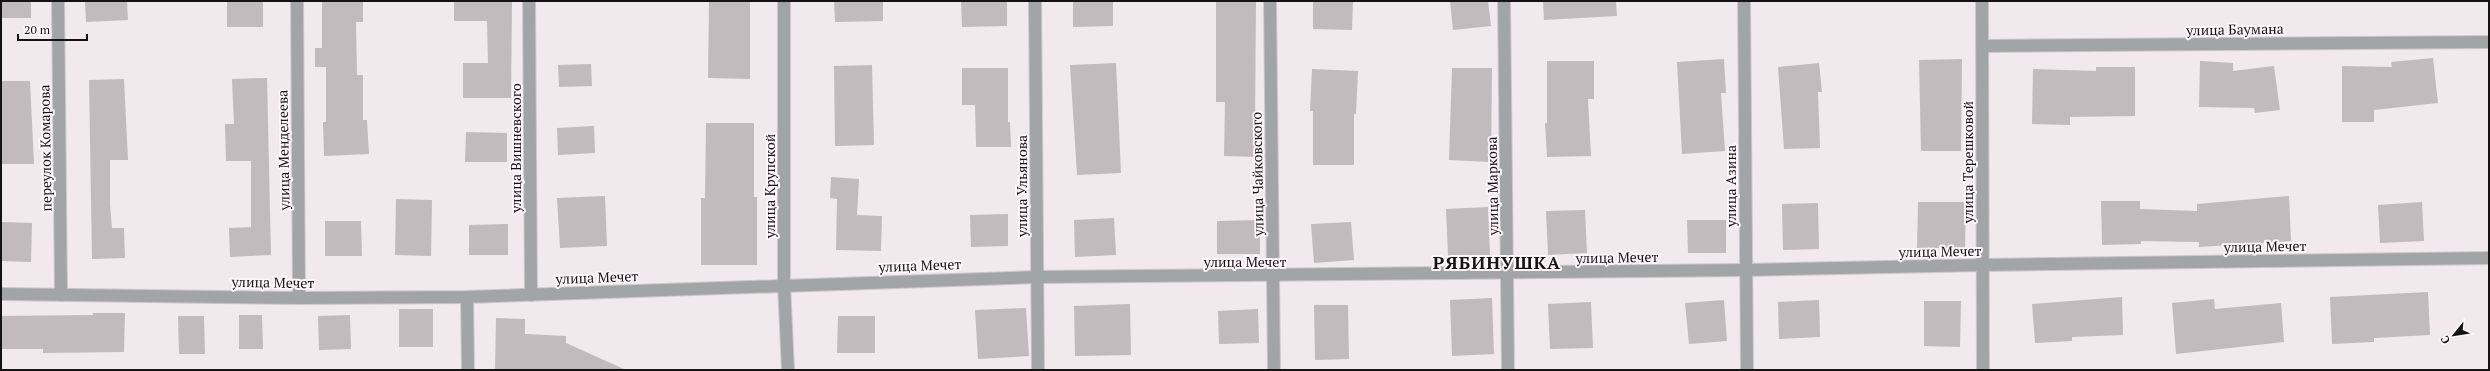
<svg xmlns="http://www.w3.org/2000/svg" width="2490" height="371" font-family="'PT Serif',serif">
	<rect width="100%" height="100%" fill="#f1e9ec"/>
	<!-- building -->
	<path fill="#c2babd" d="M1,1h30v17h-30z
		M85,1h42l1,19 -42,2z
		M227,1h36v26h-36z
		M322,1h41v21h-7l1,53h6v45h4l2,34 -45,2 -1,-34h3v-55h-11v-19h7z
		M454,1h58l-1,97h-48v-35h25l-1,-42h-33z
		M709,1h41v78l-42,-1z
		M834,1h49v20l-48,1z
		M961,1h46v25l-45,1z
		M1073,1h40v25l-40,1z
		M1216,1h40l-1,123h3v33l-34,-1 1,-54h-9z
		M1313,1h40l-1,29 -39,-1z
		M1450,1h38l3,25 -38,4z
		M1543,1h73l1,15 -73,4z
		M2433,58l5,45 -64,7v12h-32v-56l50,1 -1,-5z
		M1724,59l2,34h-5l4,58 -43,3 -5,-92z
		M1962,59l-1,92h-40l-2,-91z
		M1547,61h47v38h-6l3,57 -44,1 -2,-34h2z
		M2200,61l33,2v8l41,-5 6,44 -25,3 -1,-5 -55,-1z
		M1116,63l5,110 -44,2 -7,-110z
		M1819,63l3,29h-4l2,56 -36,1 -6,-82z
		M591,64l1,22 -33,1 -1,-22z
		M872,65l2,80 -39,1 -1,-80z
		M2096,67h39v49l-65,1v8l-38,-1 1,-55 63,2z
		M962,68h46v54h2l1,25h-35l-1,-42h-13z
		M1452,68h40l-1,94 -42,-2z
		M1312,69l46,2 -2,43h-2v51h-41v-54h-3z
		M267,78l4,177 -41,2 -1,-29 22,-1v-66h-25l-1,-37h9l-2,-45z
		M124,79l4,81h-18v45l2,23h12l1,30 -33,1 -3,-179z
		M1,81h29l4,83h-33z
		M706,123h48v74h3v68h-56v-67h4z
		M594,126l1,27 -37,2 -1,-27z
		M466,132l41,1v29h-42z
		M831,177l28,2 -2,36 25,1 -1,35 -45,-1 1,-51 -7,-1z
		M605,196l2,50 -47,2 -3,-50z
		M2289,196l2,45 -92,6v-5l-58,-1v3l-39,1 -1,-44h39v8l57,2v-7z
		M396,199l36,1 -1,56 -36,-1z
		M1918,202h48l-1,46h-48z
		M2422,202l2,39 -44,2 -2,-38z
		M1818,203l1,46 -36,1 -1,-46z
		M1488,207l2,48 -42,1 -2,-47z
		M1585,210l2,43 -39,2 -2,-44z
		M1008,214v32l-37,1 -1,-32z
		M1114,218l2,37 -41,2 -1,-37z
		M1260,220v34h-43v-33z
		M1687,220h39v33h-38z
		M325,221h36l1,35h-37z
		M1,222l31,1 -1,39 -30,-1z
		M1351,222l3,38 -40,3 -3,-39z
		M508,224v31h-39v-30z
		M2428,292l2,43 -56,3v4l-42,2 -2,-47z
		M2122,297l1,38 -51,2v4l-37,2 -3,-39z
		M1492,298l2,56 -42,2 -2,-56z
		M2214,299l1,10 66,-6 3,39 -108,12 -4,-51z
		M1724,300l3,41 -38,3 -4,-41z
		M1819,300l1,37 -41,2 -1,-37z
		M1924,301h37l-1,46 -36,-1z
		M1591,302l2,46 -43,1 -2,-45z
		M1130,304l1,51 -56,1 -1,-50z
		M1314,305h34l1,54 -34,1z
		M1026,308l3,48 -51,3 -3,-49z
		M399,309h34v38h-34z
		M1258,309l1,34 -40,1 -1,-33z
		M93,313h32l-1,39 -81,1v-4h-42v-33l92,-1z
		M239,315h23l1,34h-24z
		M350,315l1,34 -32,1 -1,-34z
		M178,316h26l1,38h-26z
		M838,316h37v37h-38z
		M496,318l29,1v15l41,2v7l60,27h-131z"/>
	<g fill="none" stroke-linecap="round" stroke-linejoin="round">
		<defs>
			<path id="service" d="M467,297l1,73"/>
			<path id="minor" d="M58,1l3,294
				M297,1l2,297
				M529,1l2,294
				M784,1v283l4,86
				M1035,1l3,369
				M1270,1l4,369
				M1504,1l4,369
				M1744,1l3,369
				M1982,46l507,-4
				M1983,265l506,-7"/>
			<path id="tertiary" d="M1982,1l1,369
				M1,294l298,4 168,-1 570,-20 709,-7 237,-5"/>
		</defs>
		<!-- service casing -->
		<use href="#service" stroke="#cec7c9" stroke-width="14"/>
		<!-- minor casing -->
		<use href="#minor" stroke="#cec7c9" stroke-width="14"/>
		<!-- tertiary casing -->
		<use href="#tertiary" stroke="#cec7c9" stroke-width="14"/>
		<!-- service -->
		<use href="#service" stroke="#a1a5a5" stroke-width="12"/>
		<!-- minor -->
		<use href="#minor" stroke="#a1a5a5" stroke-width="12"/>
		<!-- tertiary -->
		<use href="#tertiary" stroke="#a1a5a5" stroke-width="12"/>
	</g>
	<g text-anchor="middle" dominant-baseline="central" stroke-width="4" stroke-linejoin="round" paint-order="stroke">
		<!-- street labels -->
		<g font-size="14" fill="#151214" stroke="#fff6fa">
			<text transform="translate(2235 29) rotate(-1)">улица Баумана</text>
			<text transform="translate(45 148) rotate(-91)">переулок Комарова</text>
			<text transform="translate(515 148) rotate(-90)">улица Вишневского</text>
			<text transform="translate(283 150) rotate(-91)">улица Менделеева</text>
			<text transform="translate(1967 162) rotate(-90)">улица Терешковой</text>
			<text transform="translate(1257 174) rotate(-91)">улица Чайковского</text>
			<text transform="translate(769 186) rotate(-90)">улица Крупской</text>
			<text transform="translate(1021 186) rotate(-90)">улица Ульянова</text>
			<text transform="translate(1492 186) rotate(-91)">улица Маркова</text>
			<text transform="translate(1730 186) rotate(-90)">улица Азина</text>
			<text transform="translate(2265 246) rotate(-1)">улица Мечет</text>
			<text transform="translate(1940 251) rotate(-1)">улица Мечет</text>
			<text transform="translate(1617 257) rotate(-1)">улица Мечет</text>
			<text x="1245" y="261">улица Мечет</text>
			<text transform="translate(920 265) rotate(-2)">улица Мечет</text>
			<text transform="translate(597 277) rotate(-2)">улица Мечет</text>
			<text transform="translate(273 282) rotate(1)">улица Мечет</text>
		</g>
		<!-- district labels -->
		<g font-size="18" font-weight="bold" letter-spacing="1" fill="#151214" stroke="#fff6fa">
			<text x="1497" y="262">РЯБИНУШКА</text>
		</g>
	</g>
	<!-- border -->
	<rect width="2490" height="371" fill="none" stroke="#151214" stroke-width="4"/>
	<!-- north arrow -->
	<g transform="translate(2454 335) rotate(240)" stroke="#fff6fa" stroke-width="3" paint-order="stroke">
	<path d="M0-3L7 15L0 10L-7 15Z" fill="#151214"/>
	<text y="-6" font-size="11" font-weight="bold" text-anchor="middle" fill="#151214">С</text>
	</g>
	<!-- scale -->
	<path d="M18 34v6h69v-6" fill="none" stroke="#151214" stroke-width="2"/>
	<text x="24" y="34" font-size="12" fill="#151214" stroke="#fff6fa" stroke-width="3" paint-order="stroke">20 m</text>
</svg>
